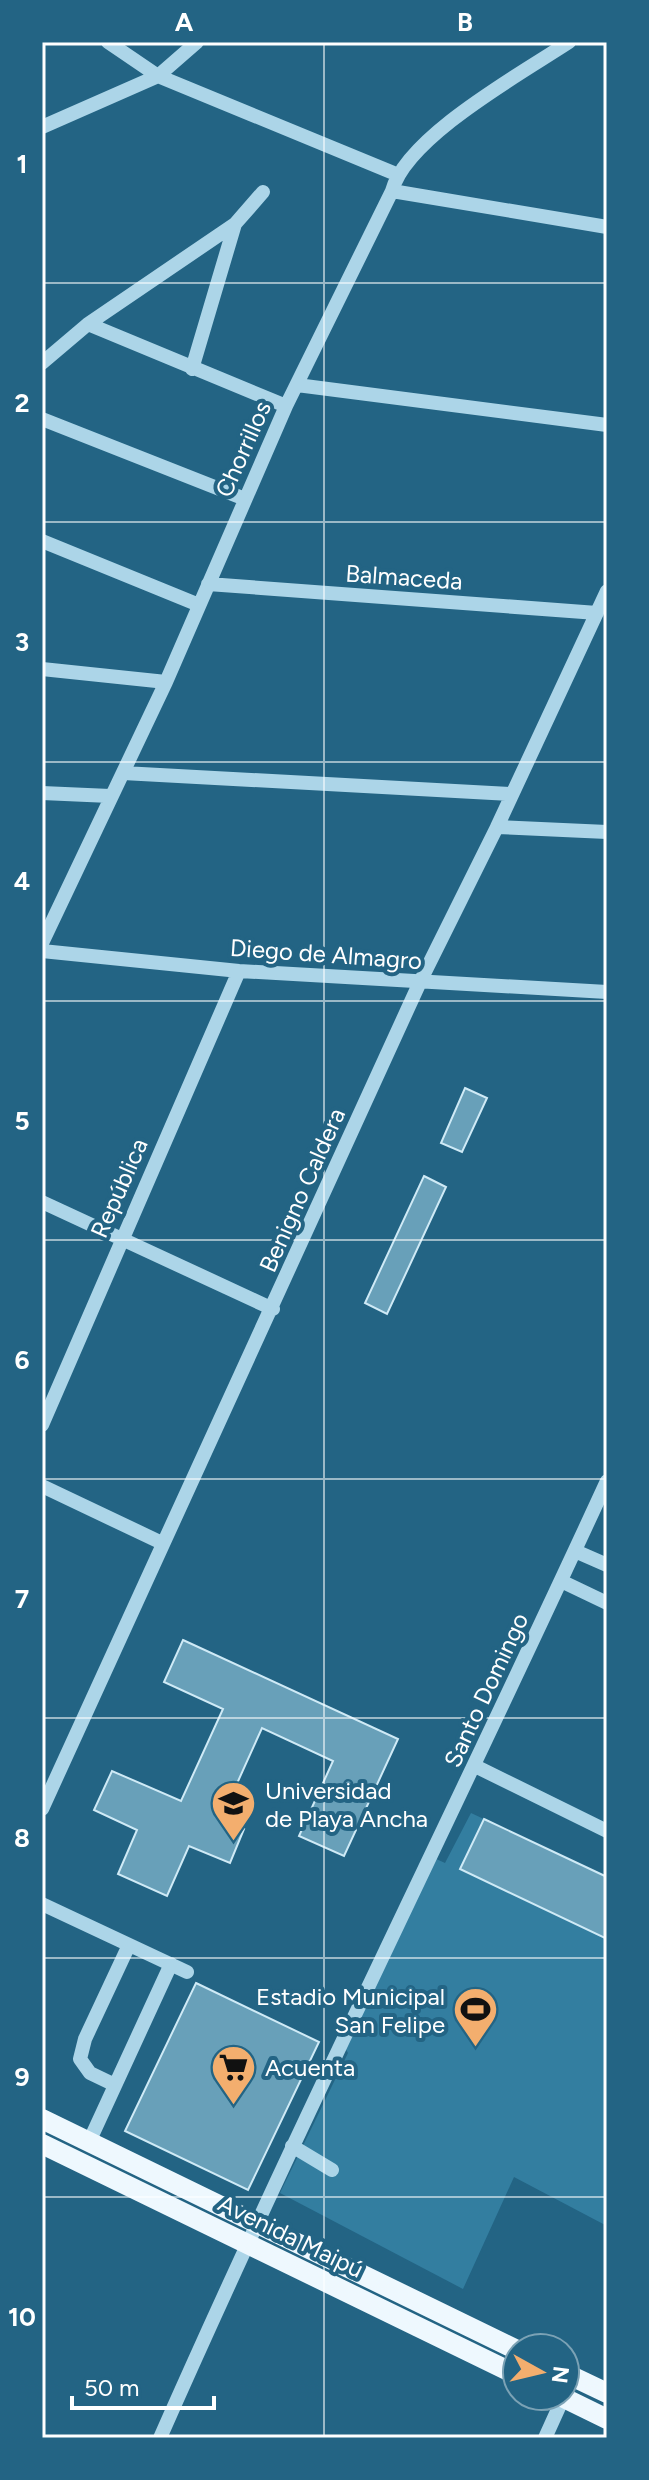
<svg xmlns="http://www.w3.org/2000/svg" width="649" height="2480" font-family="Figtree,sans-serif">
	<rect width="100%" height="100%" fill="#236484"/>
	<!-- green -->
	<path fill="#337ea0" d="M471,1813l136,64v349l-93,-49 -51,112 -183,-96 68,-140 -4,-7 90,-188 11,5z"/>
	<!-- building -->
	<path fill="#68a0b9" stroke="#cfeaf6" stroke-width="2" d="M465,1088l22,10 -25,54 -21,-9z
		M424,1176l22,11 -59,127 -22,-11z
		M183,1640l215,99 -54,117 -45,-20 34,-75 -71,-33 -41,91 23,10 -14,34 -41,-17 -22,50 -49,-22 19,-44 -43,-20 18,-39 69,30 42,-92 -59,-27z
		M484,1819l123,58v62l-147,-70z
		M196,1983l123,59 -71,148 -123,-59z"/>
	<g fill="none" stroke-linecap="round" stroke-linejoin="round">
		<!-- minor -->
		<path stroke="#acd5e8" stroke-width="14" d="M108,42l50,34 238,98
			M42,127l116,-51 39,-34
			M392,191l215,36
			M88,324l198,82
			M42,363l46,-39 147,-100
			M192,369l43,-145 28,-32
			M297,385l310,40
			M42,419l203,80
			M42,541l157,64
			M208,584l389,29
			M42,669l124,13
			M123,773l389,21
			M42,793l68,3
			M497,827l110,5
			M42,943l124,-261 120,-276 106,-215c14,-54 130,-118 177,-149
			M42,951l197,20 368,21
			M42,1202l231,107
			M42,1425l197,-454
			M42,1486l120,57
			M575,1551l32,14
			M561,1581l46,22
			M475,1766l132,65
			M42,1809l378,-827 77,-155 110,-236
			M42,1904l145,68
			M115,2085l-25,-12 -10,-14 5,-20 44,-94
			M89,2142l82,-178
			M292,2146l40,24
			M160,2438c142,-322 300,-637 447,-957
			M545,2438l19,-42"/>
		<!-- major -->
		<path stroke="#eef8fe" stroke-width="20" d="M42,2119l475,231
			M42,2144l475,231
			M565,2373l42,20
			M560,2396l47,23"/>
	</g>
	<!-- grid -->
	<path fill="none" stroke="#fff" stroke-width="2" stroke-opacity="0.55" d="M324,42v2396M42,283h565M42,522h565M42,762h565M42,1001h565M42,1240h565M42,1479h565M42,1718h565M42,1958h565M42,2197h565"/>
	<!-- icons -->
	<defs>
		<symbol id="university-pin" viewBox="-11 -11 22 30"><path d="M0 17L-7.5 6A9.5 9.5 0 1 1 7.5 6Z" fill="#f3ae6e" stroke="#236484"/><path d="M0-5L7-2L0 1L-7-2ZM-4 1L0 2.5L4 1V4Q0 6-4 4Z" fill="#111"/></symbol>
		<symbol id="stadium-pin" viewBox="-11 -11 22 30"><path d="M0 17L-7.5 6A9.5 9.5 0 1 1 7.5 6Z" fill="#f3ae6e" stroke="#236484"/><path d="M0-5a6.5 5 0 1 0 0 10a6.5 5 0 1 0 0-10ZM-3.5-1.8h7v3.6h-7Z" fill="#111"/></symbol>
		<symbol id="supermarket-pin" viewBox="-11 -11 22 30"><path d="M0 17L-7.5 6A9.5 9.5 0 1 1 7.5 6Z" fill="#f3ae6e" stroke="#236484"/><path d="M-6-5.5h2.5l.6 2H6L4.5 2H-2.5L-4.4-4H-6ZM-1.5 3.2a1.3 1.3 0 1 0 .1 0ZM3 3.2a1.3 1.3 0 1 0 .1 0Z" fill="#111"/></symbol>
	</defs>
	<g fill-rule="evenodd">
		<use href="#university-pin" x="208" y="1778" width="51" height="69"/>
		<use href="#stadium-pin" x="450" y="1984" width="51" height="69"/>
		<use href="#supermarket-pin" x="208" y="2042" width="51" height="69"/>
	</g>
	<g text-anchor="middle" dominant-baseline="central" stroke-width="8" stroke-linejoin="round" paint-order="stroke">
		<!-- street labels -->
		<g font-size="24" fill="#fff" stroke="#236484">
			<text transform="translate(243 449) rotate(-66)">Chorrillos</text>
			<text transform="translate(404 577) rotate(4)">Balmaceda</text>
			<text transform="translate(326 954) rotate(4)">Diego de Almagro</text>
			<text transform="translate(119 1188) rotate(-66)">República</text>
			<text transform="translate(302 1190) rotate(-66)">Benigno Caldera</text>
			<text transform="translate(486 1690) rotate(-65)">Santo Domingo</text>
			<text transform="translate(291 2236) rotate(26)">Avenida Maipú</text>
		</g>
		<!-- poi labels -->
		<g font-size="24" fill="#fff" stroke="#236484" text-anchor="start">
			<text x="265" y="1790">Universidad<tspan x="265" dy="28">de Playa Ancha</tspan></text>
			<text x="445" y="1996" text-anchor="end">Estadio Municipal<tspan x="445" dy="28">San Felipe</tspan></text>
			<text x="265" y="2067">Acuenta</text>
		</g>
	</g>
	<!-- border -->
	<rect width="649" height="2480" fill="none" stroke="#236484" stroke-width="88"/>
	<!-- north arrow -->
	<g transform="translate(541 2372) rotate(98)"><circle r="38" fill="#236484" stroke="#7ba2b5" stroke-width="2"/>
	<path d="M0-6L14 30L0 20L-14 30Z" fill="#f3ae6e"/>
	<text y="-12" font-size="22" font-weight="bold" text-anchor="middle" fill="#ffffff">N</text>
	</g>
	<!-- scale -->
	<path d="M72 2396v12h142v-12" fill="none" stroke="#ffffff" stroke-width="4"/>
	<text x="84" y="2396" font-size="24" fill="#ffffff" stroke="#236484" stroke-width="6" paint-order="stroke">50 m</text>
	<rect x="44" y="44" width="561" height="2392" fill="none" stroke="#fff" stroke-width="3"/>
	<g font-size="26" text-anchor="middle" font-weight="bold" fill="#fff">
		<text x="184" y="31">A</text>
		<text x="465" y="31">B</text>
		<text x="22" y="173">1</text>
		<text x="22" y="412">2</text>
		<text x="22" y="651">3</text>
		<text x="22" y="890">4</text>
		<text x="22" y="1130">5</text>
		<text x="22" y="1369">6</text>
		<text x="22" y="1608">7</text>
		<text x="22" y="1847">8</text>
		<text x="22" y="2086">9</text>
		<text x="22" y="2326">10</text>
	</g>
</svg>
